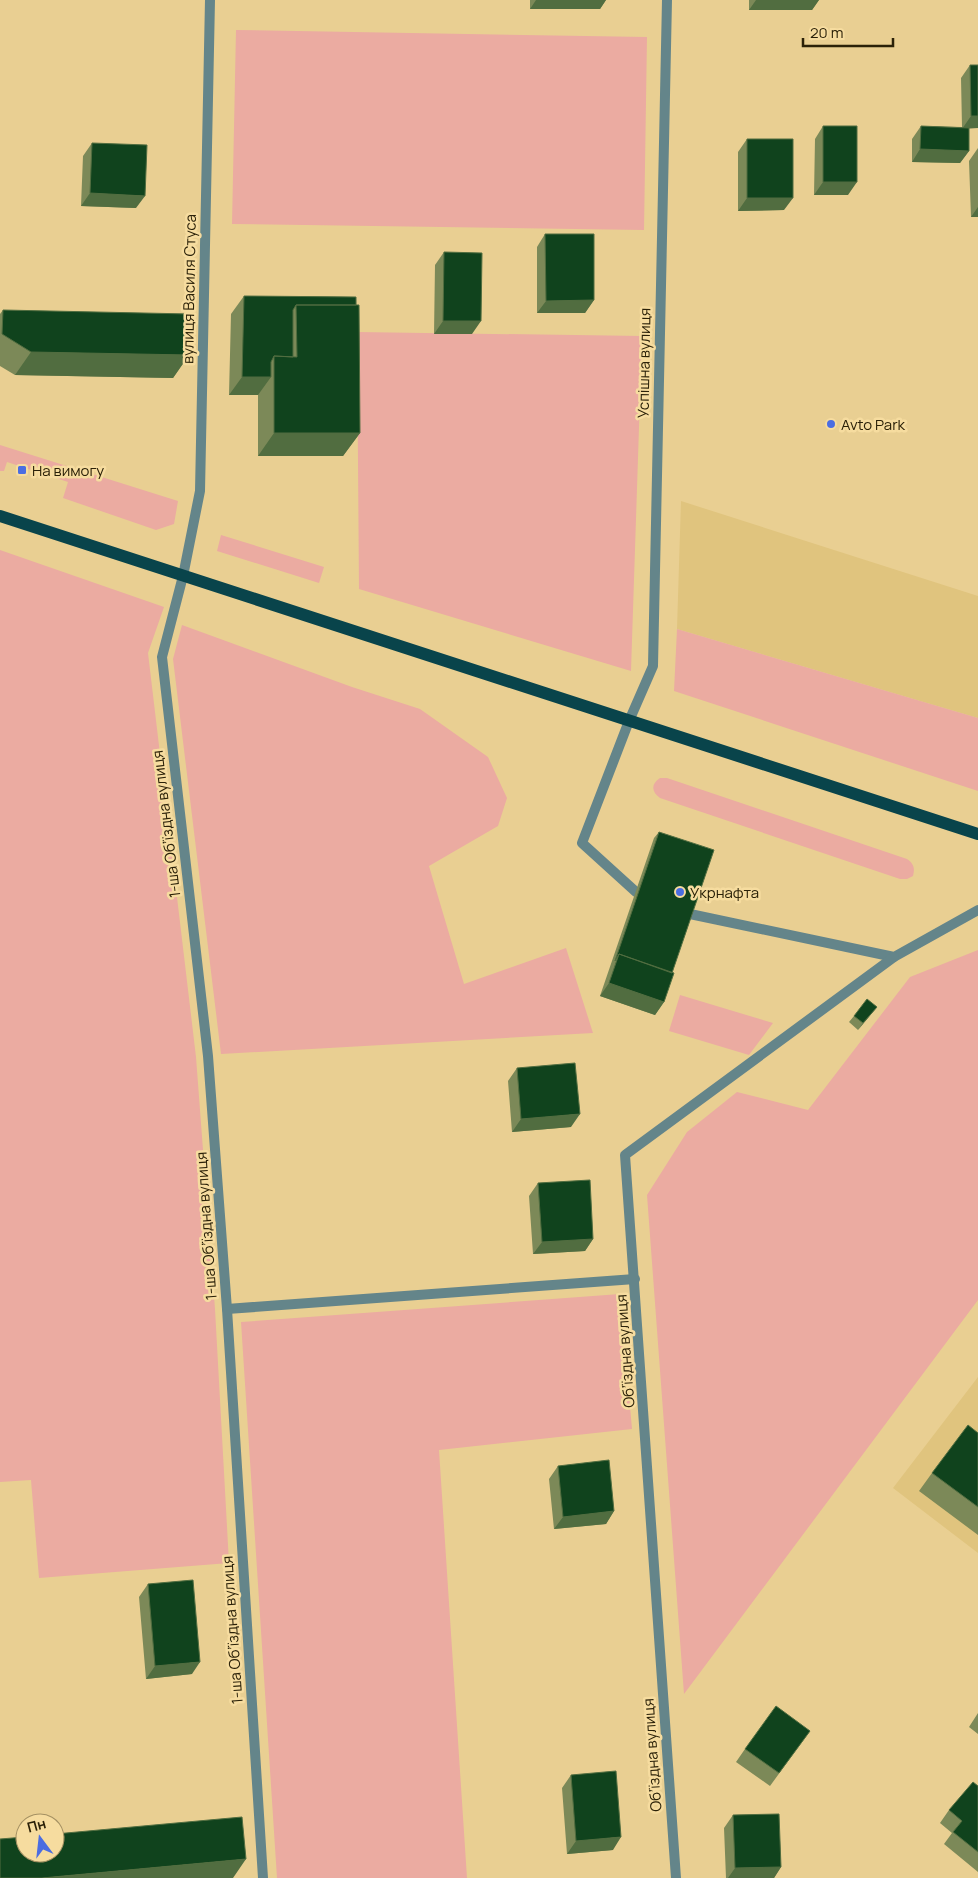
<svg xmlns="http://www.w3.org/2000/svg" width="978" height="1878" font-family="Manrope,sans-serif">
	<rect width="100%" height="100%" fill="#e9cf92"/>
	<!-- built -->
	<path fill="#e0c47e" d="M681,501l297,95v122l-301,-89z
		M978,1377v176l-85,-65z"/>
	<!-- green -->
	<path fill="#ebaba1" d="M236,30l411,7 -3,193 -412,-6z
		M357,332l285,4 -11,335 -272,-82z
		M0,445l178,56 -4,23 -18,6 -93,-32 5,-16 -61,-20 -3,9h-4z
		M221,535l103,32 -5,16 -102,-32z
		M0,550l164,57 -16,46 48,404 19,252 14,254 -190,15 -8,-98 -31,2z
		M182,625l170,62 68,22 68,48 19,41 -9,28 -69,40 35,118 102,-36 27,85 -372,21 -48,-395z
		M677,629l301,89v73l-304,-100z
		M660,778h7l240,81c7,5 8,9 6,17l-6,3h-7l-240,-81c-9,-7 -9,-14 0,-20z
		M978,950v350l-294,394 -37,-499 40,-63 50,-40 71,18 102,-133z
		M680,995l93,28 -24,32 -80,-24z
		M620,1294l12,135 -193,21 28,428h-190l-36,-556z"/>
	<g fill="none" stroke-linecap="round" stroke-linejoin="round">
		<!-- service -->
		<path stroke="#64858a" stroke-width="10" d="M629,721l-47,122 54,49
			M690,914l204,43 84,-47
			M227,1309l408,-30"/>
		<!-- minor -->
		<path stroke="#64858a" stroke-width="10" d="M210,0l-10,491 -17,85 -21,81 46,399 19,253 36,569
			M629,721l24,-55 14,-666
			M676,1878l-51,-723 269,-198"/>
		<!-- primary -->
		<path stroke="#09444b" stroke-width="12" d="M0,516l978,318"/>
	</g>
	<!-- wall -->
	<path fill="#7c8958" d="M530,0h76l-6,9h-70z
		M749,0h70l-7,10h-63z
		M970,65l8,63h-9v23l-9,12 -48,-1v-23l9,-13 41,1 -1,-49z
		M823,126l25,69h-34l1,-56z
		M747,139l37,71 -46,1v-59z
		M92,143l44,65 -55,-2 2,-50z
		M978,148v69h-7l-2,-56z
		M545,234l49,66 -9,13h-48v-66z
		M444,252l28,82h-38l1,-69z
		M244,296l112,1 4,136 -17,23h-85v-61h-29l2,-81z
		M3,310l186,45 -16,23 -158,-3 -15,-9v-52z
		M659,832l13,141 -8,29 -9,13 -55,-19 54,-158z
		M877,1007l-19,23 -9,-8 5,-6z
		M517,1068l54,59 -59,5 -4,-51z
		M538,1183l55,56 -8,12 -52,3 -4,-58z
		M978,1433v102l-59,-44 13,-18z
		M558,1466l56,45 -8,13 -52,5 -5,-50z
		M148,1584l44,90 -46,5 -7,-82z
		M978,1713v21l-9,-7z
		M810,1731l-40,55 -34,-24 9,-13z
		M571,1775l42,75 -46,4 -5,-66z
		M978,1786v86l-34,-28 8,-11 -12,-10 9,-13z
		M733,1815l48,52 -7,11h-48l-2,-50z"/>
	<!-- shaded-wall -->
	<path fill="#516d40" d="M536,0h70l-6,9h-70z
		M756,0h63l-7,10h-63z
		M971,116h7v12l-16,1z
		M920,149l49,2 -9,12 -48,-1z
		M823,182h34l-9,13h-34z
		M90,193l55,3 -9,12 -55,-2z
		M747,198h46l-9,12 -46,1z
		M978,207v10h-7z
		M594,300l-9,13h-48l9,-12z
		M443,321h38l-9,13h-38z
		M31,352l158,3 -16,23 -158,-3z
		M242,377h29l-13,18h-29z
		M274,433h86l-17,23h-85z
		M609,983l55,19 -9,13 -55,-19z
		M877,1007l-5,6 -14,17 5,-7z
		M580,1114l-9,13 -59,5 9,-13z
		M593,1239l-8,12 -52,3 9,-12z
		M614,1511l-8,13 -52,5 9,-12z
		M200,1662l-8,12 -46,5 9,-13z
		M621,1837l-8,13 -46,4 9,-13z
		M246,1859l-13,19h-191z
		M781,1867l-7,11h-46l7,-10z"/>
	<!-- building -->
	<path fill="#10431d" stroke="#516d40" d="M970,65h8v51h-7z
		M823,126h34v56h-34z
		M921,126l48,2v23l-49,-2z
		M747,139h46v59h-46z
		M92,143l55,2 -2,51 -55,-3z
		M545,234h49v66l-48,1z
		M444,252l38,1 -1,68h-38z
		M244,296l112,1v8h-60l-3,5v47l-19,-1 -3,6v15h-29z
		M296,305h63l1,128h-86v-77l23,1z
		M3,310l187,4 -1,41 -158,-3 -29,-18z
		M659,832l55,18 -42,123 -53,-19 -4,7z
		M619,954l55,19 -10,29 -55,-19z
		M867,999l10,8 -14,16 -9,-7z
		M575,1063l5,51 -59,5 -4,-51z
		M590,1180l3,59 -51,3 -4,-59z
		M968,1425l10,8v74l-46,-34z
		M609,1460l5,51 -51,6 -5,-51z
		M193,1580l7,82 -45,4 -7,-82z
		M776,1706l34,25 -31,42 -34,-24z
		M616,1771l5,66 -45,4 -5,-66z
		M973,1782l5,4v66l-25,-20 9,-11 -13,-11z
		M779,1814l2,53 -46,1 -2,-53z
		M242,1817l4,42 -204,19h-42v-39l25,-2v16h30v-19z"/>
	<!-- markers -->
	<g fill="#4b6de1" stroke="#f6dc9f" stroke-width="2">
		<circle cx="831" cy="424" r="5"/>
		<rect x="17" y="465" width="10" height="10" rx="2.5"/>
		<circle cx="680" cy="892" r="5"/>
	</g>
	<g text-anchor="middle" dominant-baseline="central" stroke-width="5" stroke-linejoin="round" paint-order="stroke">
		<!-- street labels -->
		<g font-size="15" fill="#2b2108" stroke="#f6dc9f">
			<text transform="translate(189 289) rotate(-89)">вулиця Василя Стуса</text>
			<text transform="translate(644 363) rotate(-89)">Успішна вулиця</text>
			<text transform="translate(166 824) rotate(-97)">1-ша Обʼїздна вулиця</text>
			<text transform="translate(206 1226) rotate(-94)">1-ша Обʼїздна вулиця</text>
			<text transform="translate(625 1351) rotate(-94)">Обʼїздна вулиця</text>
			<text transform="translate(232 1630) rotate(-94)">1-ша Обʼїздна вулиця</text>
			<text transform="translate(652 1755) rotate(-94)">Обʼїздна вулиця</text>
		</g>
		<!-- poi labels -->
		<g font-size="15" fill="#2b2108" stroke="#f6dc9f" text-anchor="start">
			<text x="841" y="424">Avto Park</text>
			<text x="32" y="470">На вимогу</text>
			<text x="690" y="892">Укрнафта</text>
		</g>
	</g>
	<!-- north arrow -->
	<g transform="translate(40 1838) rotate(345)"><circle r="24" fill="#f6dc9f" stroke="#a59163"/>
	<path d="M0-4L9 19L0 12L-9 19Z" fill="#4b6de1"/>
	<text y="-8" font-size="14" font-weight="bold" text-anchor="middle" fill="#2b2108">Пн</text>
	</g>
	<!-- scale -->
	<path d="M803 38v8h90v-8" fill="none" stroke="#2b2108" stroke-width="2.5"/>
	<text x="810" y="38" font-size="15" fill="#2b2108" stroke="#f6dc9f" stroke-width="4" paint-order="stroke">20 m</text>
</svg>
